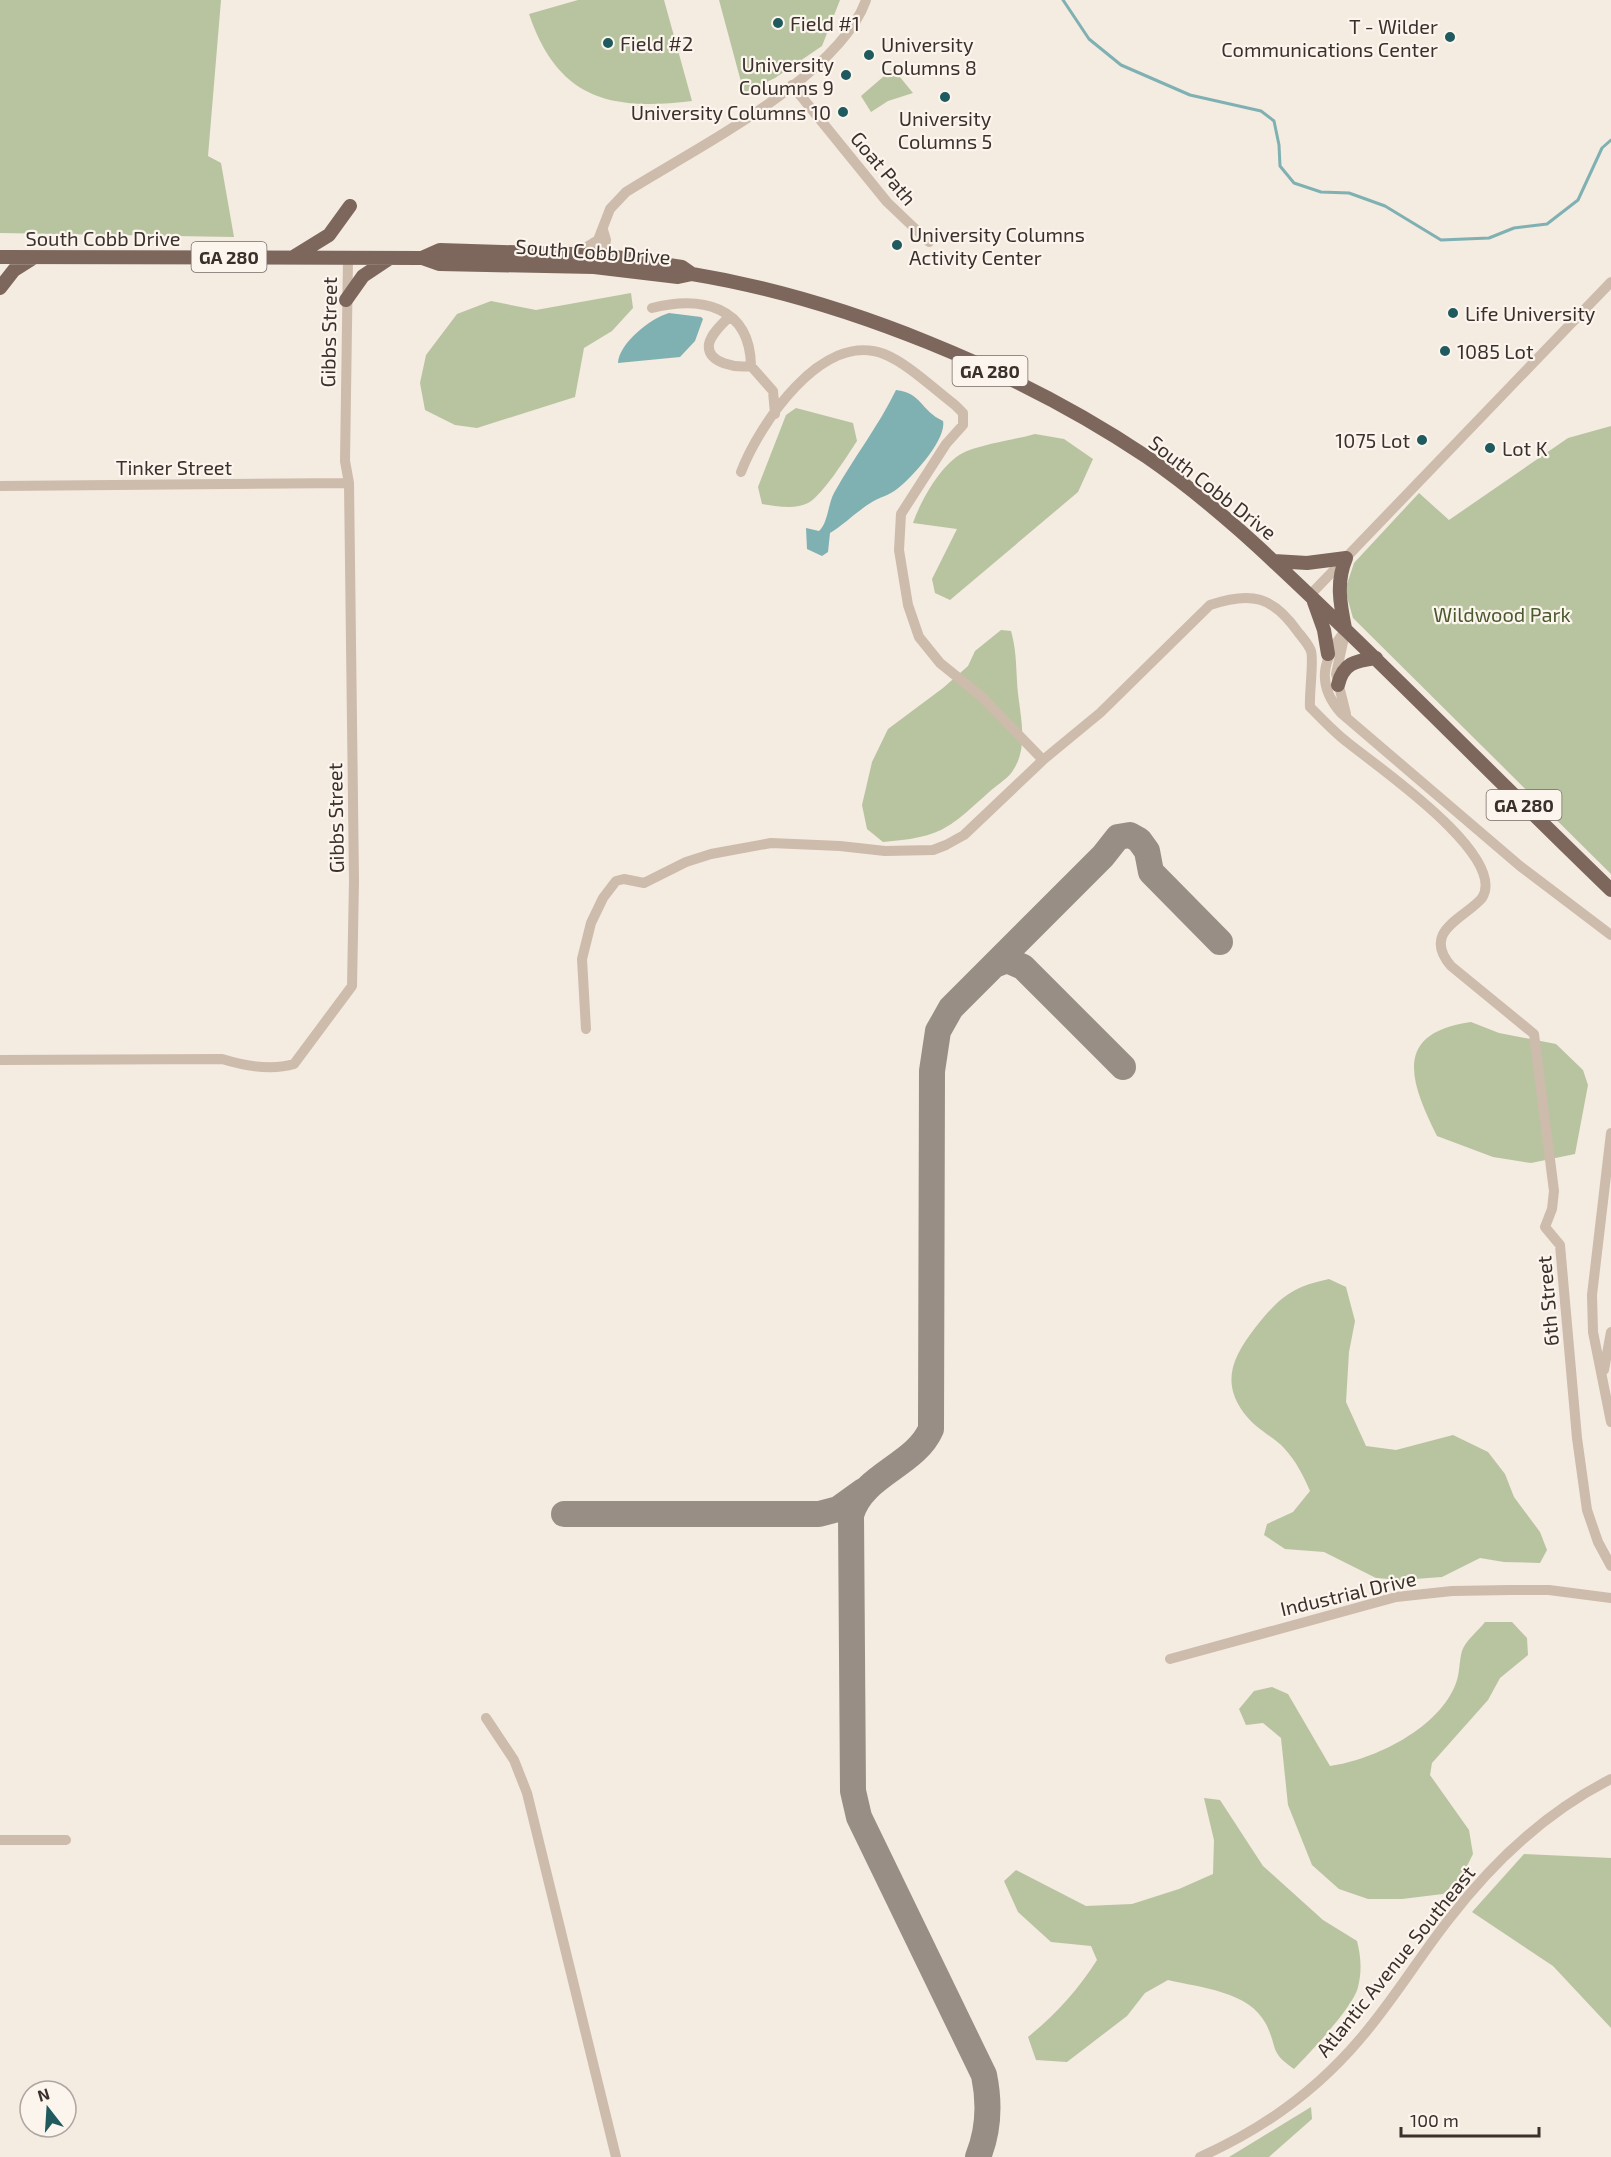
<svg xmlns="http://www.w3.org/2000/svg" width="1611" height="2157" font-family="'Exo 2',sans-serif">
	<rect width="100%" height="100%" fill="#f4ebe1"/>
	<!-- green -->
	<path fill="#b8c4a0" d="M0,0h221l-13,156 13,7 13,74 -234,-4z
		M578,0h86l28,101c-82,10 -134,-2 -163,-87z
		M719,0h121l-18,46 -47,32 -31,15z
		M891,70l4,1 18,22 -25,8 -17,11 -10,-16z
		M631,293l2,15 -21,23 -28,17 -9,49 -98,31 -22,-3 -30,-15 -5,-27 6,-28 31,-41 34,-13 45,9z
		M796,408l57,15 4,18c-10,15 -34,54 -49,62 -13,7 -32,3 -46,1l-4,-17 28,-72z
		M1611,426v448l-258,-256 -8,-28 9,-27 65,-70 30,27 119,-82z
		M1035,434l29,5 29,20 -15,33 -128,108 -15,-7 -3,-14 25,-50 -44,-6c8,-23 30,-63 54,-72 22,-8 46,-11 68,-17z
		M1001,630l10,1c5,18 5,32 6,50 1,29 14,64 -5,91 -6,8 -17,14 -24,21 -42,38 -48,44 -105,49l-16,-13 -5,-24 10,-43 16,-33 55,-41 25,-22 7,-15z
		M1471,1022l28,11 57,11 27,26 5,15 -13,69 -44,9 -38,-6 -56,-21c-27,-54 -45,-103 34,-114z
		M1329,1279l17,8 9,34 -6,31 -3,50 20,44 30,4 57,-15 35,17 17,22 9,23 26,35 7,18 -7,13 -36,-1 -24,-4 -38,19 -41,3 -25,-2 -52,-26 -39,-3 -21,-14 3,-11 26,-12 17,-21c-7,-16 -14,-30 -26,-43 -10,-11 -26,-18 -36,-30 -28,-33 -17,-59 7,-90 24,-30 36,-41 74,-49z
		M1485,1622h27l15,16 1,17 -28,23 -12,22 -56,63 -2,12 39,55 4,24 -12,24 -18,16 -41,5h-34l-29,-10 -27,-24 -24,-60 -7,-67 -18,-15 -17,2 -7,-16 15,-18 18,-4 16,7 42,72c44,-6 110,-38 126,-83 4,-10 3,-22 6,-32 3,-10 16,-20 23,-29z
		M1204,1798l16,2 43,66 60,54 34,21c4,16 5,30 1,46 -4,19 -49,67 -64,82 -25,-17 -16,-21 -28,-45 -17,-33 -65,-36 -98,-44l-23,13 -18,23 -60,46 -31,-2 -8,-23c28,-23 50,-47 69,-77l-6,-14 -40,-4 -33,-30 -14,-31 12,-11 70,36 46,-2 47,-15 34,-15 1,-34z
		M1524,1854l87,4v170l-58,-62 -81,-54z
		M1311,2107l1,12 -43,38h-40z"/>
	<!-- water -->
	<path fill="#7fb0b2" d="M669,313l32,4 2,2 -8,22 -15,16 -62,6c1,-20 33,-45 51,-50z
		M896,390c26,3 24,20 47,31 4,18 -31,57 -46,68 -7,6 -17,8 -25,13 -15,9 -27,22 -42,31l-2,19 -6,4 -15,-7 -1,-21 13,3c9,-8 9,-27 15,-38 20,-36 44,-66 62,-103z"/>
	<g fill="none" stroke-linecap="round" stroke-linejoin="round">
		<!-- stream -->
		<path stroke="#7fb0b2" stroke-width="3" d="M1063,0l26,39 32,26 69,30 71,16 13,10 5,24 1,21 14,17 27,9 28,1 36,13 56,34 48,-2 25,-10 33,-4 31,-24 24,-52 9,-8"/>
		<!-- taxiway -->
		<path stroke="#988e86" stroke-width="26" d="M994,965l13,-5 16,7 100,100
			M564,1514h255l19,-5 25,-18
			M978,2157c11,-27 12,-53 6,-82l-125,-258 -6,-26 -2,-276c12,-41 64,-49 80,-86l1,-358 6,-40 13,-23 152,-152 15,-19 12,-2 9,5 8,11 4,21 69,70"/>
		<!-- minor -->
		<path stroke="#cdbbac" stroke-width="10" d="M792,85l95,117 42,40
			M577,253l21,-13 12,-31 16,-17c68,-43 213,-115 240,-192
			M603,255l3,-15 -3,-10
			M652,308c48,-12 98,-3 99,58
			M729,317c-7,7 -18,17 -20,27 -3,20 29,24 42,22l22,25 2,23
			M741,472c18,-47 81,-142 143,-118 23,9 50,35 71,51l8,8v12l-17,19 -45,70 -2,36 9,55 11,32 21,26 42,34 61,63
			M0,486l349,-3
			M1311,594l300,-312
			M1346,630c-23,28 -31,53 -5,83l179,153 91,69
			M1345,633l-9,41 10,40
			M586,1029l-4,-70 9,-36 12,-25 13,-17 8,-2 20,4 42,-21 25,-8 60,-11 69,3 45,5 48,-1 13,-5 18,-10 79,-75 57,-47 110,-108c41,-14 63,-9 88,27 4,5 11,13 13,19 3,9 -2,43 -1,56 12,12 24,25 37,35 28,23 162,114 135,156 -18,21 -61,33 -31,68l83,68 20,157 -2,18 -7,18 15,18 17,193 10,72 11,32 13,24
			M0,1060l222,-1c23,7 49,12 72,5l58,-78 2,-105 -5,-398 -4,-22 3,-203
			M1611,1133l-19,162 1,37 18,90
			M1604,1370l7,-38
			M1170,1659l226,-62 56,-6 58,-1h39l62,8
			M486,1718l28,42 13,33 89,364
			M0,1840h66
			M1200,2157c61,-27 117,-67 160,-118 33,-38 59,-82 90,-121 43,-56 98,-107 161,-139"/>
		<!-- major -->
		<path stroke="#7d675c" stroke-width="14" d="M295,256l34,-21 21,-29
			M0,257l422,1 17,6 155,3 84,10 14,-3c152,25 327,97 455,183 74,51 136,113 201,175 88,85 175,173 263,258
			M422,258l18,-8 163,5 79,12 10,7
			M0,288l14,-18 19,-12
			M346,300l17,-24 27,-18
			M1274,561l33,2 39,-5
			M1314,602l10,28 4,24
			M1345,628c-5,-25 -9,-46 1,-70
			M1338,685c5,-22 17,-24 38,-27"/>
	</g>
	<!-- markers -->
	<g fill="#1f5a5e" stroke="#fbf5ee" stroke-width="2">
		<circle cx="778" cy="23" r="6"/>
		<circle cx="1450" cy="37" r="6"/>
		<circle cx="608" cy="43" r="6"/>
		<circle cx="869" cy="55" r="6"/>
		<circle cx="846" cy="75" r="6"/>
		<circle cx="945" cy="97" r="6"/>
		<circle cx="843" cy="112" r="6"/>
		<circle cx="897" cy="245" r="6"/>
		<circle cx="1453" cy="313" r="6"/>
		<circle cx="1445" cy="351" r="6"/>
		<circle cx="1422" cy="440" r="6"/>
		<circle cx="1490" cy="448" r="6"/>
	</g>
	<g text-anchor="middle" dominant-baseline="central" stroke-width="4.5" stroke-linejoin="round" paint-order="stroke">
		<!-- shield labels -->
		<g fill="#fbf5ee" stroke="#756b66" stroke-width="1.5">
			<rect x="191.5" y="242" width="75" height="30" rx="4.5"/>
			<rect x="952.5" y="356" width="75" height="30" rx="4.5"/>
			<rect x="1486.5" y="790" width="75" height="30" rx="4.5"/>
		</g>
		<g font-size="18" font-weight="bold" fill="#3b302b">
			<text x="229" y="257">GA 280</text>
			<text x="990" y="371">GA 280</text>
			<text x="1524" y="805">GA 280</text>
		</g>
		<!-- poi labels -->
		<g font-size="20" fill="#3b302b" stroke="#fbf5ee" text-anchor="start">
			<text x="790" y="23">Field #1</text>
			<text x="1438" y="26" text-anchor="end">T - Wilder<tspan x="1438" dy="23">Communications Center</tspan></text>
			<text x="620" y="43">Field #2</text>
			<text x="881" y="44">University<tspan x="881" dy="23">Columns 8</tspan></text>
			<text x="834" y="64" text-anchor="end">University<tspan x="834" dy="23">Columns 9</tspan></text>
			<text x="831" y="112" text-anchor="end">University Columns 10</text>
			<text x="945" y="118" text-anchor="middle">University<tspan x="945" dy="23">Columns 5</tspan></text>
			<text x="909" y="234">University Columns<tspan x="909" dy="23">Activity Center</tspan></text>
			<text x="1465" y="313">Life University</text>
			<text x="1457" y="351">1085 Lot</text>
			<text x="1410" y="440" text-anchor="end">1075 Lot</text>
			<text x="1502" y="448">Lot K</text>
		</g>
		<!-- street labels -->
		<g font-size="20" fill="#3b302b" stroke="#fbf5ee">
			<text transform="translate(884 168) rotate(50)">Goat Path</text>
			<text x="103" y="238">South Cobb Drive</text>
			<text transform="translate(593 251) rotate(4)">South Cobb Drive</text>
			<text transform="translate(328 332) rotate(-89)">Gibbs Street</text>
			<text x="174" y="467">Tinker Street</text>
			<text transform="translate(1213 487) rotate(38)">South Cobb Drive</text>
			<text transform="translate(335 818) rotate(-91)">Gibbs Street</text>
			<text transform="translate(1547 1301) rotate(-95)">6th Street</text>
			<text transform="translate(1348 1593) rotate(-13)">Industrial Drive</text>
			<text transform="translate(1395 1961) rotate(-51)">Atlantic Avenue Southeast</text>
		</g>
		<!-- park labels -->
		<g font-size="20" fill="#4a5a2e" stroke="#fbf5ee">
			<text x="1502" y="614">Wildwood Park</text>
		</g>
	</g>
	<!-- north arrow -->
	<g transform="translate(48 2109) rotate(343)"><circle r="28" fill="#fbf5ee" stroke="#aea6a0" stroke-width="1.5"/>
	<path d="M0-4.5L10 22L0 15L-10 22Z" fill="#1f5a5e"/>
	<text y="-9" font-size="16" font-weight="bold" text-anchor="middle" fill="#3b302b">N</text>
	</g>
	<!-- scale -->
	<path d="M1401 2127v9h138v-9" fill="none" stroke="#3b302b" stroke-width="3"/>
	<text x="1410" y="2127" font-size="18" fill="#3b302b" stroke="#fbf5ee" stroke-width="4.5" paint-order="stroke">100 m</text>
</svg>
